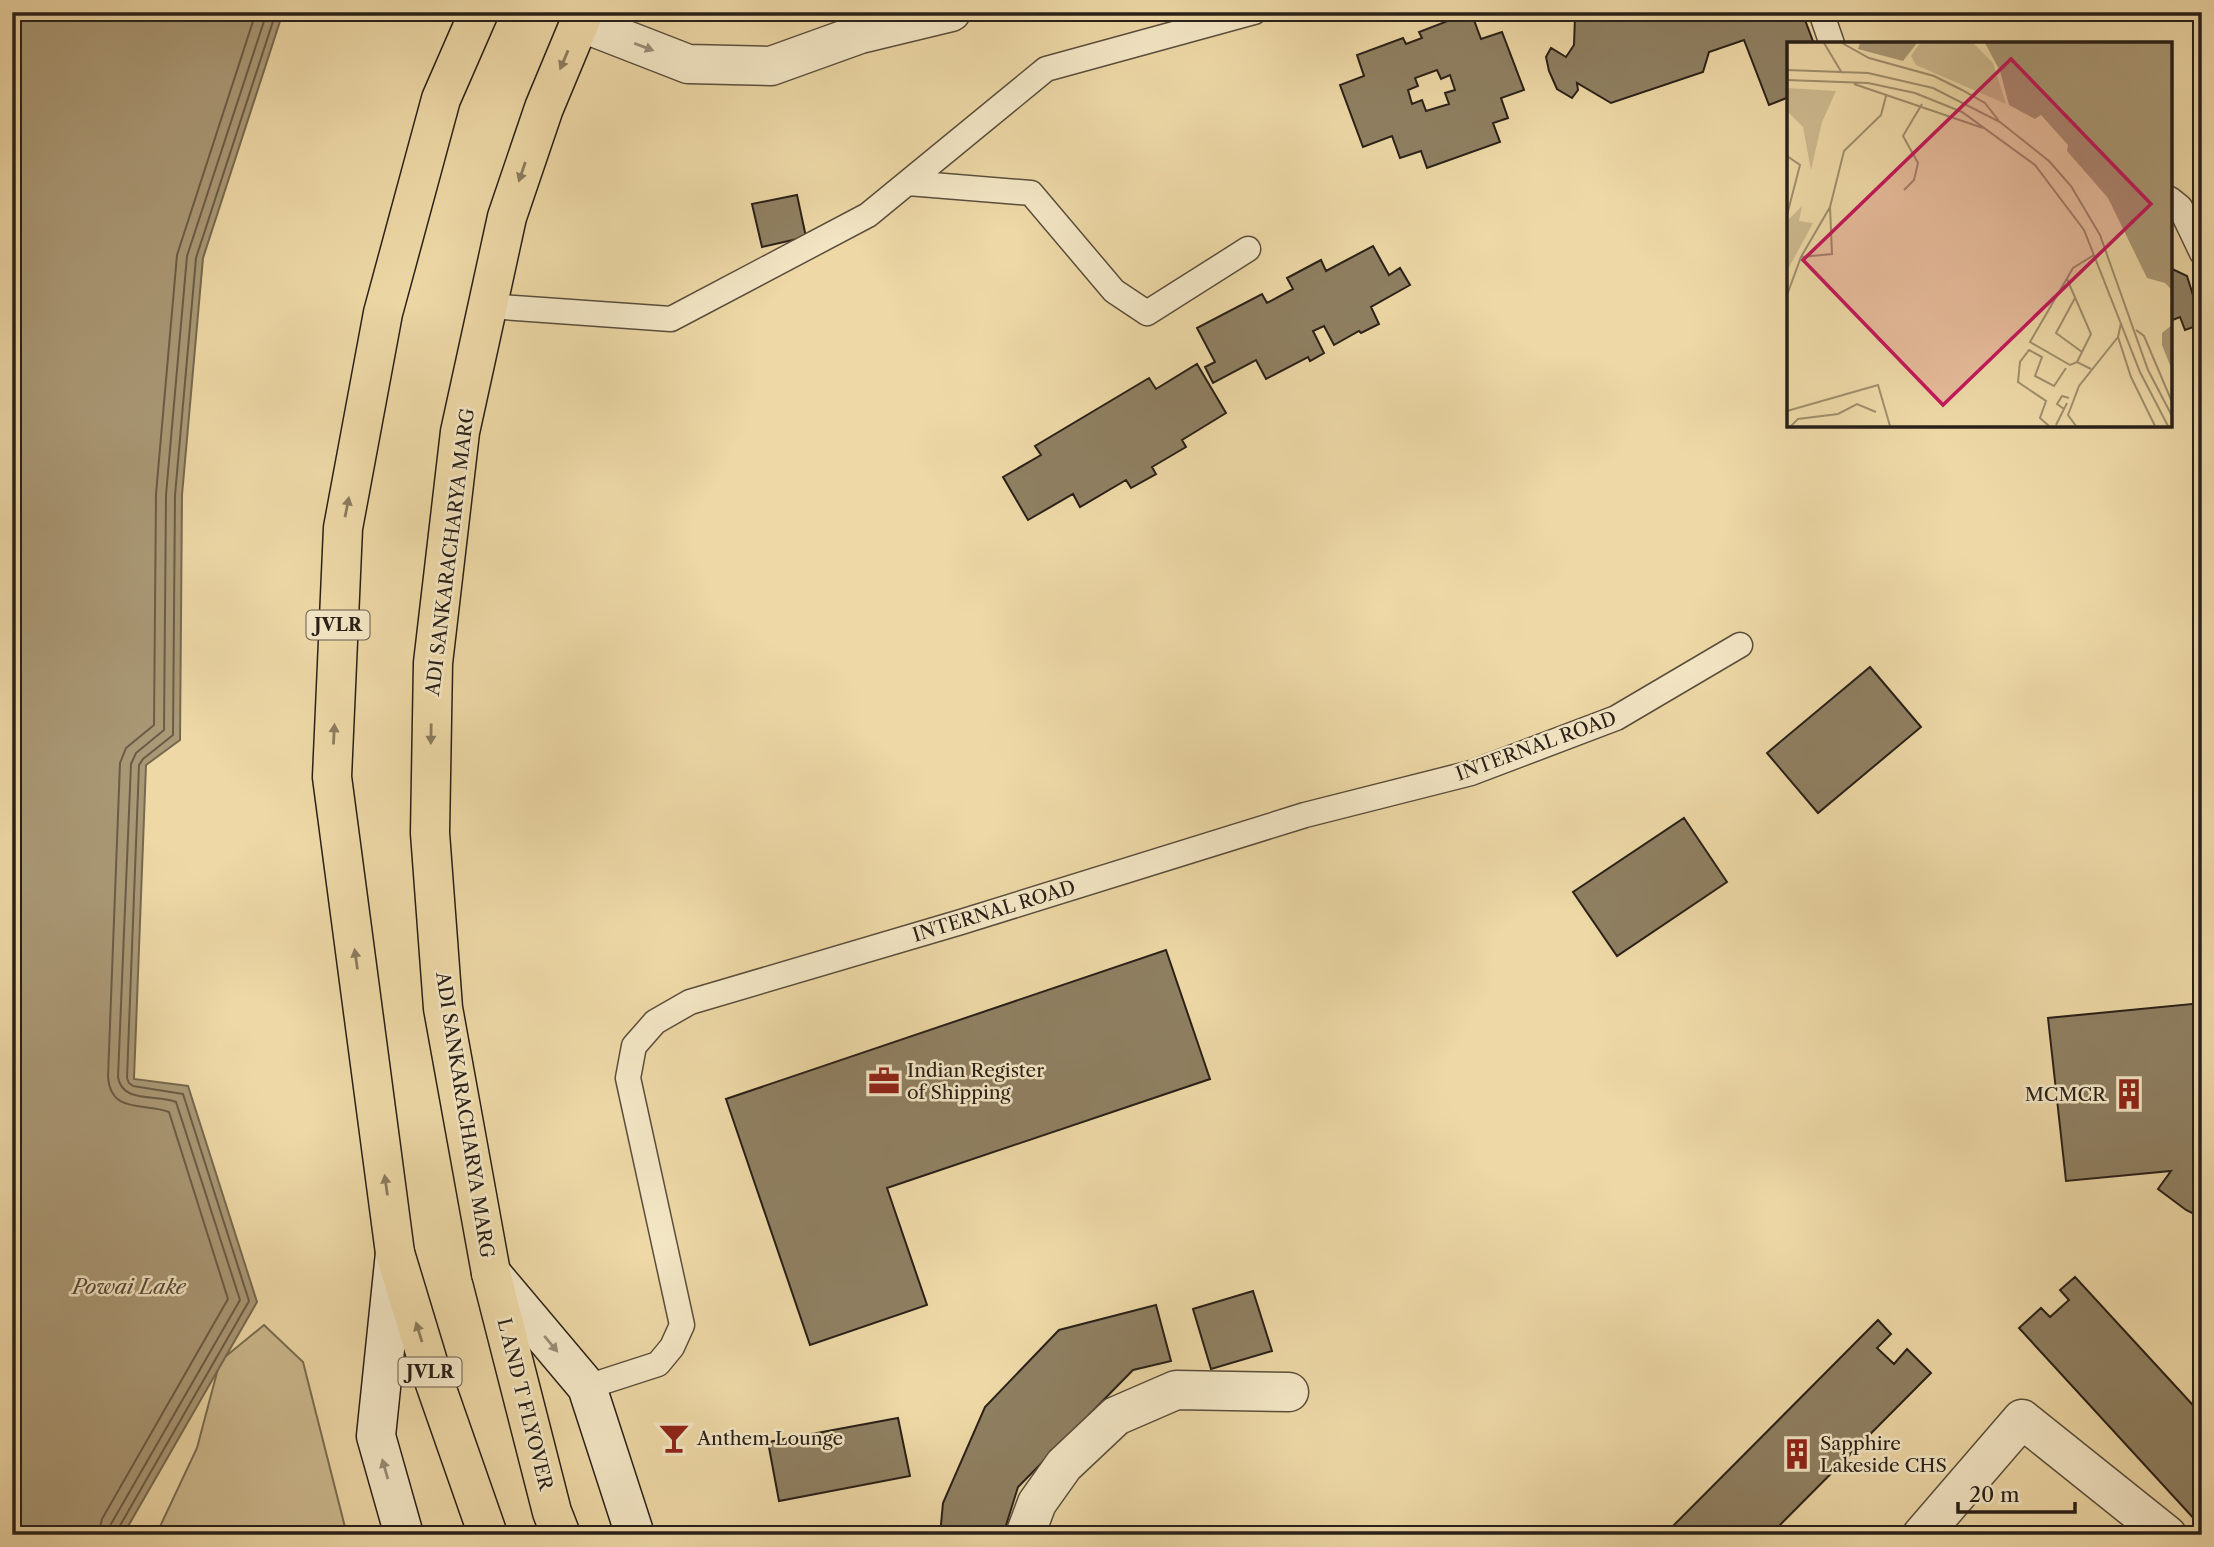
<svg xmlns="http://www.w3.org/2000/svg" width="2214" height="1547" font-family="'Libre Caslon Text',serif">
	<rect width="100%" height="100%" fill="#edd8a6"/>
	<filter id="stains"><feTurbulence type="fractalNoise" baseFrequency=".00286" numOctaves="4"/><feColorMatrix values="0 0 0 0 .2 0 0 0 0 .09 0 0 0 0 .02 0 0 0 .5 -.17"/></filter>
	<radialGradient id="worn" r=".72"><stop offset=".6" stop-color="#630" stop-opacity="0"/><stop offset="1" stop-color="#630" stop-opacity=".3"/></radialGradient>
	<!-- green -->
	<path fill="#ccb98e" stroke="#7a6c53" stroke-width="2" d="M264,1325l39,37 44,173h-191l41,-87 23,-87z"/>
	<!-- water -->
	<path fill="#aa9976" stroke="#766950" stroke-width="2" d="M12,12h271l-80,246 -21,237 -2,245 -34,25 -12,314 54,7 69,216 -134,233h-111z"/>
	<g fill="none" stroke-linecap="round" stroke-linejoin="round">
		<!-- shore -->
		<path stroke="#6a5c47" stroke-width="2" d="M98,1535l4,-16 126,-220 -59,-187c-24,-10 -58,3 -61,-35l12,-314 6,-15 28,-23 2,-231 21,-239 79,-243
			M108,1535l3,-11 129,-224 -64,-198c-18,-8 -54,2 -58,-25l13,-313 5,-11 28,-23 2,-235 21,-239 80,-244
			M117,1535l1,-6 131,-228 -66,-207 -50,-8 -4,-3 -2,-5 12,-313 4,-6 30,-24 2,-240 21,-237 80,-246"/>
	</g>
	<!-- building -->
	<path fill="#8f8062" stroke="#292018" stroke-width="2" fill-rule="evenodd" d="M1471,12l10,27 21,-7 22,58 -23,8 7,20 -15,5 7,19 -73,26 -6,-17 -21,7 -8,-22 -29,11 -23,-62 24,-9 -7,-21 46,-17 3,6 16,-6 -3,-6zM1437,70l4,9 9,-4 5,15 -10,3 4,11 -23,7 -4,-11 -10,4 -4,-14 10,-4 -3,-8z
		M1588,12h214l12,32h-25v53l-20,8 -25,-65 -35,12 -6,20 -92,31 -34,-20 1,7 -6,8 -15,-9 -8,-18 -3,-14 5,-9 15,9 8,-12 1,-28z
		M797,195l9,42 -44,10 -10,-43z
		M1373,246l16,29 11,-7 10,17 -39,22 8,17 -18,9 -2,-2 -25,14 -10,-19 -11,5 11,22 -14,8 -2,-4 -42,22 -10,-19 -43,23 -8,-16 10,-5 -18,-34 65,-34 5,9 26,-14 -6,-11 34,-18 5,11z
		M2170,268l17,8 15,48 -17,6 -5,-13 -10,4z
		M1197,364l29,49 -44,27 4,7 -34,20 4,7 -25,14 -5,-8 -46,27 -7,-13 -45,26 -25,-43 38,-22 -6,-9 114,-68 7,11z
		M1870,667l51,60 -103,86 -51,-60z
		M1684,818l43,64 -110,74 -44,-64z
		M1166,950l44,129 -323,109 40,117 -117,40 -84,-246z
		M2202,1003v215l-16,-8 -28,-21 13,-18 -105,10 -18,-163z
		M2075,1277l127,138v64l-7,6 7,8v24l-5,5 -178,-194 22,-20 9,9 19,-17 -9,-10z
		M1253,1291l19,60 -61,18 -18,-60z
		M1156,1305l15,56 -38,9 -115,117 -15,48h-63l3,-32 42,-96 74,-77z
		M1878,1320l13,14 -14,14 17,16 13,-15 24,24 -161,162h-106z
		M898,1418l12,58 -131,25 -11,-59z"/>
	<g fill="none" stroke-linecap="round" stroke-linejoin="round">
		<defs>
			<path id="lane" d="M1821,12l11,32
				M908,183l123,10 83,98 33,22 101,-64
				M2170,199l10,8 22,46
				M488,306l183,13 197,-104 178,-146 208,-57
				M587,1387l71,-23 14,-17 10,-22 -54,-247 6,-32 21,-24 35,-20 271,-80 344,-107 166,-42 145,-55 124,-73"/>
			<path id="street" d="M580,22l108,42 83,2 89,-32 91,-22
				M1025,1535l12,-32 27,-38 52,-49 60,-26 113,2
				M1922,1535l100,-116 145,116"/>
			<path id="secondary" d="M395,1253l-19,183 28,99
				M491,1273l96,114 48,148"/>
			<path id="primary" d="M479,12l-38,87 -58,214 -40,215 -11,249 63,476 36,119 57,163
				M561,1535l-9,-23 -61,-239 -48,-265 -13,-175 3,-170 27,-231 47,-215 37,-109 40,-96"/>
		</defs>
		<!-- lane casing -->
		<use href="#lane" stroke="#5a4e3c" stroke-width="27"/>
		<!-- street casing -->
		<use href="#street" stroke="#5a4e3c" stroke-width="41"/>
		<!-- secondary casing -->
		<use href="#secondary" stroke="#292018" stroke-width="41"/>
		<!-- primary casing -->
		<use href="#primary" stroke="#292018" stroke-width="41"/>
		<!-- lane -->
		<use href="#lane" stroke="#f3e6c5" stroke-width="24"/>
		<!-- street -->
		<use href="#street" stroke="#f3e6c5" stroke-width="38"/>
		<!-- secondary -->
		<use href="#secondary" stroke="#f3e6c5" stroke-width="38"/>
		<!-- primary -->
		<use href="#primary" stroke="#edd8a6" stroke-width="38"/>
	</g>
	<!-- one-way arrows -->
	<defs><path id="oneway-solid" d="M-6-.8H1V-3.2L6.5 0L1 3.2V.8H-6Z" transform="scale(1.75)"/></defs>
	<g fill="#988d77">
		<use href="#oneway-solid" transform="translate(644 47) rotate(21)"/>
		<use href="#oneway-solid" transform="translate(551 1344) rotate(50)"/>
		<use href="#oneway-solid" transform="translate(385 1469) rotate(-106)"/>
	</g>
	<g fill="#8b7c5f">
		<use href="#oneway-solid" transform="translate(564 60) rotate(113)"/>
		<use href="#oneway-solid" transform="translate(522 172) rotate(109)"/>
		<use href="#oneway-solid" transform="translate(347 507) rotate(-79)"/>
		<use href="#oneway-solid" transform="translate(334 734) rotate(-87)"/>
		<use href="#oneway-solid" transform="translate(431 734) rotate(91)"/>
		<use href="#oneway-solid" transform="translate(356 959) rotate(-98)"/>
		<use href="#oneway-solid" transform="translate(386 1185) rotate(-98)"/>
		<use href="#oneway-solid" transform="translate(419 1332) rotate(-107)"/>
	</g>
	<!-- icons -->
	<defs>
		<symbol id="office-bare" viewBox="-9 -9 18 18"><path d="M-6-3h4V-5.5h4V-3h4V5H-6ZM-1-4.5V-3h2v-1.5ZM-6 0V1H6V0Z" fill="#8f2418" stroke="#f3e6c5" stroke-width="2.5" paint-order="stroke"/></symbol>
		<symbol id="building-bare" viewBox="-9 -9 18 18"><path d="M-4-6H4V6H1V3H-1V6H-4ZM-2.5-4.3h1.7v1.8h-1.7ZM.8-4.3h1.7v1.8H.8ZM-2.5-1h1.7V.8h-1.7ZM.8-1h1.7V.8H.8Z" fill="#8f2418" stroke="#f3e6c5" stroke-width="2.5" paint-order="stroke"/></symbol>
		<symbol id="bar-bare" viewBox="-9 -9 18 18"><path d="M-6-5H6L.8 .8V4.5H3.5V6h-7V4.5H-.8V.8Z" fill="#8f2418" stroke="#f3e6c5" stroke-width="2.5" paint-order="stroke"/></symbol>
	</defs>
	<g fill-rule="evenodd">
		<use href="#office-bare" x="862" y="1059" width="44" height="44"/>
		<use href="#building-bare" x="2107" y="1072" width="44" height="44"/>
		<use href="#bar-bare" x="652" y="1416" width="44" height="44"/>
		<use href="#building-bare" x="1775" y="1432" width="44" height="44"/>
	</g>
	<g text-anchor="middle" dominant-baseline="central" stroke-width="5" stroke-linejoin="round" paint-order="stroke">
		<!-- shield labels -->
		<g fill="#f3e6c5" stroke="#665b4c" stroke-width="2">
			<rect x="306.5" y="610.5" width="63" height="29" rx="5"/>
			<rect x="398.5" y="1357.5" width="63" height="29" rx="5"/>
		</g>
		<g font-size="18" font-weight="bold" fill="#292018">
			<text x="338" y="625">JVLR</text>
			<text x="430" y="1372">JVLR</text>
		</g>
		<!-- street labels -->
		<g font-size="19" fill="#292018" stroke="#f3e6c5">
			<text transform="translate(450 552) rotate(-83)">ADI SANKARACHARYA MARG</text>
			<text transform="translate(1536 746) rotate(-20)">INTERNAL ROAD</text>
			<text transform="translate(994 911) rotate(-17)">INTERNAL ROAD</text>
			<text transform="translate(465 1115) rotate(81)">ADI SANKARACHARYA MARG</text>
			<text transform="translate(525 1404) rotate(76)">L AND T FLYOVER</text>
		</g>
		<!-- poi labels -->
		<g font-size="19" fill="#292018" stroke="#f3e6c5" text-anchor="start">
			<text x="907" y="1070">Indian Register<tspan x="907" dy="22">of Shipping</tspan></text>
			<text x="2106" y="1094" text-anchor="end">MCMCR</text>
			<text x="697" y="1438">Anthem Lounge</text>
			<text x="1820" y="1443">Sapphire<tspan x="1820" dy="22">Lakeside CHS</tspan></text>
		</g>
		<!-- water labels -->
		<g font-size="21" font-style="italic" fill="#564a39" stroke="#f3e6c5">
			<text x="129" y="1286">Powai Lake</text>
		</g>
	</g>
	<!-- overview -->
	<g transform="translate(1787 42)">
		<rect width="385" height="385" fill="#edd8a6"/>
		<path d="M186,1l20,20 13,41 -90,-39 -5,-9 8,-12zM0,46l49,3 -14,31 -11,48 -8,-43 -16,-16zM15,164l-3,15 14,2 -26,48v-50z" fill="#ccb98e"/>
		<path d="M73,1h57l-14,18 -45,-12zM198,1h187v247l-7,-7 -18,-5 -39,-80 -41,-47 1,-6 -27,-30 -6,4 -26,-14 -9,-34zM385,283v45l-10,-25v-12z" fill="#aa9976"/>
		<path fill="none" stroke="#9f8e6d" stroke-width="2" d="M37,1l18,30M55,1l27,15 65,18 28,14 23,13 14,18M0,28l81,3 65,15 67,34 49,39 22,25 29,49 48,135 24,46M0,38l81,3 47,10 47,19 73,53 49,65 56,142 28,54M67,42l129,44M0,114l13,9 -13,50M117,148l10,-10 4,-17 -15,-27 19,-32M14,215l31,-3 -2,-47M280,237l24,55 -14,28M0,253l14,-38 29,-50 14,-56 37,-36 5,-19M288,256l-19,35 26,19M334,281l-3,14 13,40 24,49M349,288l8,6 28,66M304,327l-14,-7 -7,3 -40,-23 43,-74 21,-13M277,367l-7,-5 5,-8 7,2M0,369l91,-26 12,41M269,383l11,-22M4,384l7,-7 40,-5 19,-10 19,8M262,384l-9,-8 6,-17 -28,-19 2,-20 9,-12 13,7 -7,19 19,10 12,-18M289,384l-8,-11 11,-29 39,-49"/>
		<path fill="#c2185b" fill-opacity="0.15" stroke="#c2185b" stroke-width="3.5" d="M224,17l140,145 -208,201 -140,-145z"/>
		<rect width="385" height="385" fill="none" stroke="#292018" stroke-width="3.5"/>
	</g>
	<!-- margin -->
	<rect width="2214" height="1547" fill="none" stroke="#edd8a6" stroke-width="42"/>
	<rect x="14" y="14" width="2186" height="1519" fill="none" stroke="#292018" stroke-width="3.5"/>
	<rect x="21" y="21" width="2172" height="1505" fill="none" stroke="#292018" stroke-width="2"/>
	<!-- scale -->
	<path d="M1958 1502v10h117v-10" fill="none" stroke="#292018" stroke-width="3.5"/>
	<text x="1969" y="1502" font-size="21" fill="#292018" stroke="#f3e6c5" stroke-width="5" paint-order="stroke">20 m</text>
	<rect width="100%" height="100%" filter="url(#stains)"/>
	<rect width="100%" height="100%" fill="url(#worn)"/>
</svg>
